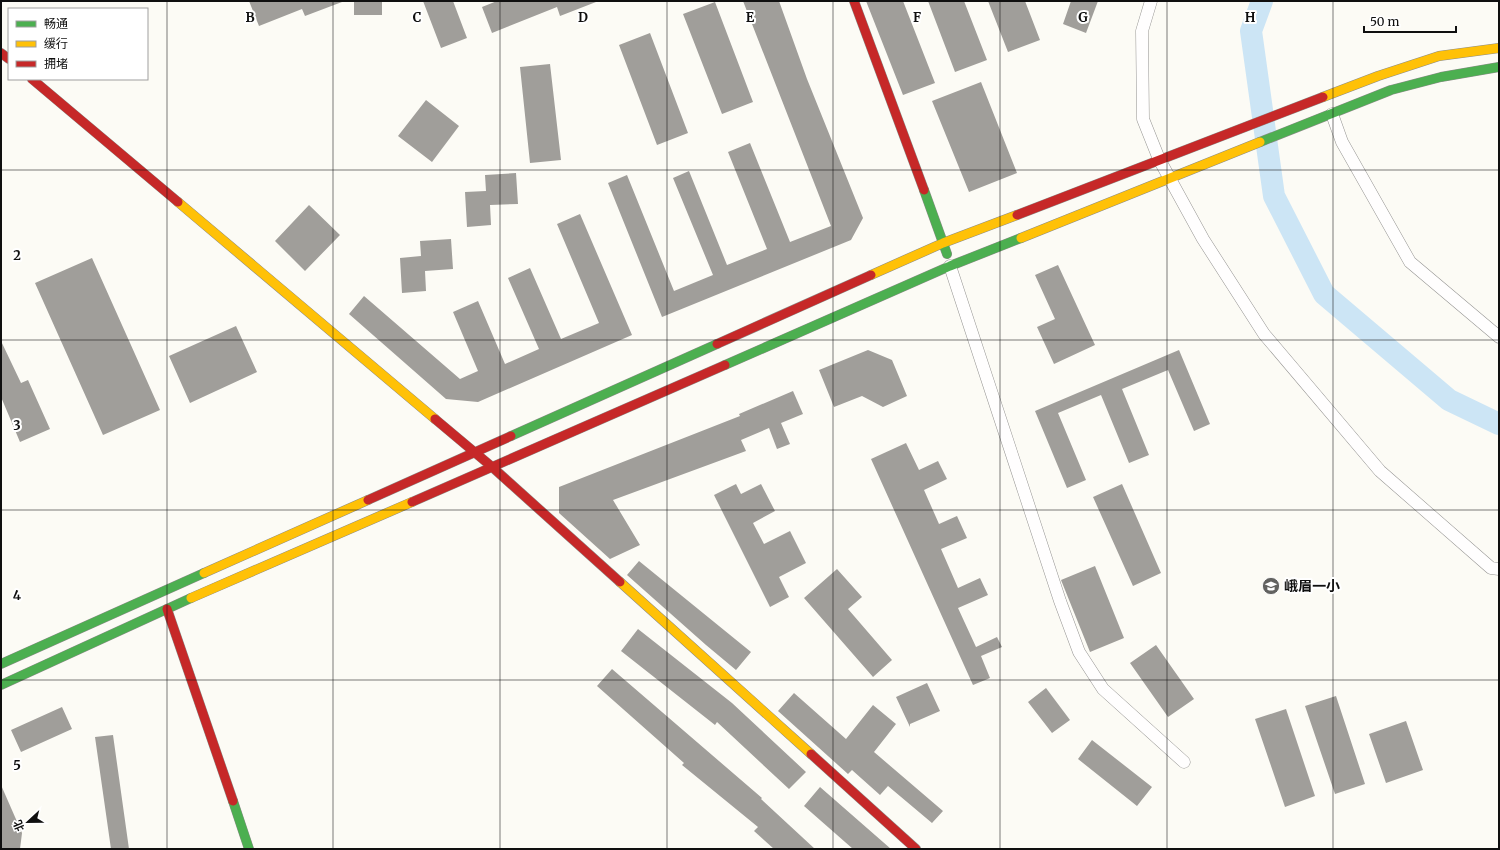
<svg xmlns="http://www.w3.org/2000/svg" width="1500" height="850" font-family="Merriweather,'Noto Sans SC',serif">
	<rect width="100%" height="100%" fill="#fcfbf5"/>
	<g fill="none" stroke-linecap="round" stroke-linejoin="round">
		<!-- river -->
		<path stroke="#cce5f5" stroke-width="22" d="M1262,1l-11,30 23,165 50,98 125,106 50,24"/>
	</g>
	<!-- building -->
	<path fill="#a09e9a" d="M249,1h93v1l-37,14 -3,-7 -43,17z
		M354,1h28v14h-28z
		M423,1h30l14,37 -26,10z
		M497,1h99v1l-36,14 -3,-9 -65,26 -10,-26z
		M743,1h36l28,78 56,139 -12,22 -189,77 -54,-134 19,-8 47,116 39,-16 -40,-97 16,-7 38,94 40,-16 -39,-97 22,-9 40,99 41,-16z
		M866,1h37l32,82 -32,12z
		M928,1h36l23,59 -32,12z
		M988,1h37l15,39 -32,12z
		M1071,1h27l-12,32 -23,-9z
		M715,2l38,100 -31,12 -39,-100z
		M650,33l38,100 -31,12 -38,-100z
		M550,64l11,96 -31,3 -10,-96z
		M981,82l36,91 -48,19 -37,-91z
		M426,100l33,26 -27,36 -34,-26z
		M516,173l2,31 -28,1 1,20 -24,2 -2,-35 21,-1 -1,-16z
		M309,205l31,30 -35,36 -30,-30z
		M580,214l52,121 -154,67 -32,-3 -97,-85 15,-18 96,83 18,-8 -25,-59 25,-11 27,63 34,-15 -31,-71 22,-10 31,71 38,-16 -42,-99z
		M451,239l2,30 -28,2 1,20 -24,2 -2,-35 21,-2 -1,-15z
		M92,258l68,152 -57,25 -68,-152z
		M1058,265l37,80 -41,19 -17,-37 18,-8 -20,-44z
		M236,326l21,46 -67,31 -21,-47z
		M1,341l20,42 7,-3 22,49 -30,13 -19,-45z
		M868,350l24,10 15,36 -24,11 -21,-11 -28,11 -15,-37z
		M1179,350l31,74 -16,7 -26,-61 -46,19 27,66 -20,8 -28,-68 -43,18 28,67 -19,8 -32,-77z
		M793,391l10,23 -22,9 9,21 -13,5 -8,-21 -28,12 5,11 -133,49 27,45 -30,14 -51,-46v-26l181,-71 -1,-2z
		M906,443l13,27 19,-9 9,18 -23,11 15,34 18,-8 10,22 -26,11 17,39 22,-10 8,17 -30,13 18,39 21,-10 5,10 -21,9 9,22 -17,7 -102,-226z
		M736,484l5,10 20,-10 14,27 -22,12 11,21 26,-13 16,32 -27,14 10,20 -19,10 -56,-112z
		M1122,484l39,89 -28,13 -40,-89z
		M639,561l112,91 -15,18 -30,-25 -79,-70z
		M1095,566l29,72 -34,14 -29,-72z
		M837,569l25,28 -14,12 44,51 -19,17 -69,-79z
		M638,629l94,74 74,69 -17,17 -72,-67 -2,3 -94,-74z
		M1156,645l38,54 -26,18 -38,-54z
		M612,669l150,129 -1,1 54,50h-41l-20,-18 4,-4 -76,-62 2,-2 -87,-77z
		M927,683l13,28 -30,13v3l-14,-30z
		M1046,688l24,32 -18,13 -24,-31z
		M794,693l52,46 27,-34 23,19 -22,28 69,59 -11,12 -44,-37 -8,9 -28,-25 -4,4 -70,-63z
		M1336,696l29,88 -30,10 -30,-88z
		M62,707l10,22 -51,23 -10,-22z
		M1286,709l29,87 -30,11 -30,-88z
		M1406,721l17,49 -37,13 -17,-49z
		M113,735l16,114h-18l-16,-112z
		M1092,740l60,47 -15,19 -59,-47z
		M1,785l21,48 -2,16h-19z
		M820,787l71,62h-38l-49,-43z"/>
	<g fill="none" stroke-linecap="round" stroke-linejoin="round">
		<defs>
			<path id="street" d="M1151,1l-9,30 1,88 16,40 44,80 61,95 116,137 111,97 8,1
				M1332,114l10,28 68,120 89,75
				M950,266l110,335 19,51 24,37 81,73"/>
			<path id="fast" d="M1260,142l131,-52 50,-13 58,-10
				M924,190l23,64
				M725,365l225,-99 71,-28
				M511,436l206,-92
				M1,664l203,-91
				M1,685l190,-87
				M233,801l16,48"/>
			<path id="slow" d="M1323,97l55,-21 61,-20 60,-8
				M178,202l257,217
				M1021,238l239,-96
				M871,275l72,-32 74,-28
				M204,573l164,-73
				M620,582l191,172
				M191,598l221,-96"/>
			<path id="jam" d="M854,1l70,189
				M1,53l8,6
				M32,79l146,123
				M1017,215l306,-118
				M717,344l154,-69
				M435,419l56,47 129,116
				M368,500l143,-64
				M412,502l313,-137
				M167,609l66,192
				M811,754l105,95"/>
		</defs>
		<!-- street casing -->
		<use href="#street" stroke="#969593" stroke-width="13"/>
		<!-- fast casing -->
		<use href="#fast" stroke="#8c8c89" stroke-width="10"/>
		<!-- slow casing -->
		<use href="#slow" stroke="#8c8c89" stroke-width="10"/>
		<!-- jam casing -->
		<use href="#jam" stroke="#8c8c89" stroke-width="10"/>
		<!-- street -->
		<use href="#street" stroke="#fffefe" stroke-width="12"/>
		<!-- fast -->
		<use href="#fast" stroke="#4caf50" stroke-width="9"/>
		<!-- slow -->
		<use href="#slow" stroke="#ffc107" stroke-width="9"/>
		<!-- jam -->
		<use href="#jam" stroke="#c62828" stroke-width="9"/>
	</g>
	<!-- grid -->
	<path fill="none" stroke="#0f0f0f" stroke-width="1" stroke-opacity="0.55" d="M167,1v848M333,1v848M500,1v848M667,1v848M833,1v848M1000,1v848M1167,1v848M1333,1v848M1,170h1498M1,340h1498M1,510h1498M1,680h1498"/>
	<!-- icons -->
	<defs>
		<symbol id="school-disc" viewBox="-11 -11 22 22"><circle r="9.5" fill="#626260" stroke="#fff"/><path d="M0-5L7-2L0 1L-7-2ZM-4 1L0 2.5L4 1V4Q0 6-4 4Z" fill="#fff"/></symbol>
	</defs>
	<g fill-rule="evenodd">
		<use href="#school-disc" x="1261" y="576" width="20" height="20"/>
	</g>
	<g text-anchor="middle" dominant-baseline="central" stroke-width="4" stroke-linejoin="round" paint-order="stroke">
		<!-- poi labels -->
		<g font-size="14" font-weight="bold" fill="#0f0f0f" stroke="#fff" text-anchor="start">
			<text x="1284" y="586">峨眉一小</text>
		</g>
	</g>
	<g font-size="13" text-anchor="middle" font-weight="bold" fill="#0f0f0f" stroke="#fff" stroke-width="4" stroke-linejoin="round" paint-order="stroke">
		<text x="250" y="22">B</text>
		<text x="417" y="22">C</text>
		<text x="583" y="22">D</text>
		<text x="750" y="22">E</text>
		<text x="917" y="22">F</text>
		<text x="1083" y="22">G</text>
		<text x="1250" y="22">H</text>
		<text x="17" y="260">2</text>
		<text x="17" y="430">3</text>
		<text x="17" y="600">4</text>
		<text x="17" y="770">5</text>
	</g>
	<!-- border -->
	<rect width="1500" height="850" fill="none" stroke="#0f0f0f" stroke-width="4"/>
	<!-- legend -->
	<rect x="8" y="8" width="140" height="72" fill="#ffffff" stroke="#9f9f9f"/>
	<rect x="16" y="21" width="20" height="6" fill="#4caf50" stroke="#9f9f9f"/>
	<text x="44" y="28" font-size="12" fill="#0f0f0f">畅通</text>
	<rect x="16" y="41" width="20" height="6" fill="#ffc107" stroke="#9f9f9f"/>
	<text x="44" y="48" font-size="12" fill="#0f0f0f">缓行</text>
	<rect x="16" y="61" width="20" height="6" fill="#c62828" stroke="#9f9f9f"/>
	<text x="44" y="68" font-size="12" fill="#0f0f0f">拥堵</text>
	<!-- north arrow -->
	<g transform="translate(28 822) rotate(248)" stroke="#ffffff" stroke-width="3" paint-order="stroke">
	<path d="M0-3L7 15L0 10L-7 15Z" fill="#0f0f0f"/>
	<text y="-6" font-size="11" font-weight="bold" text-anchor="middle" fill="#0f0f0f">北</text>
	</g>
	<!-- scale -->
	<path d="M1364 26v6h92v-6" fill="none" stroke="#0f0f0f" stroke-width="2"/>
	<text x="1370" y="26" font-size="12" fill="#0f0f0f" stroke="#ffffff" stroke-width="3" paint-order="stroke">50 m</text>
</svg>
